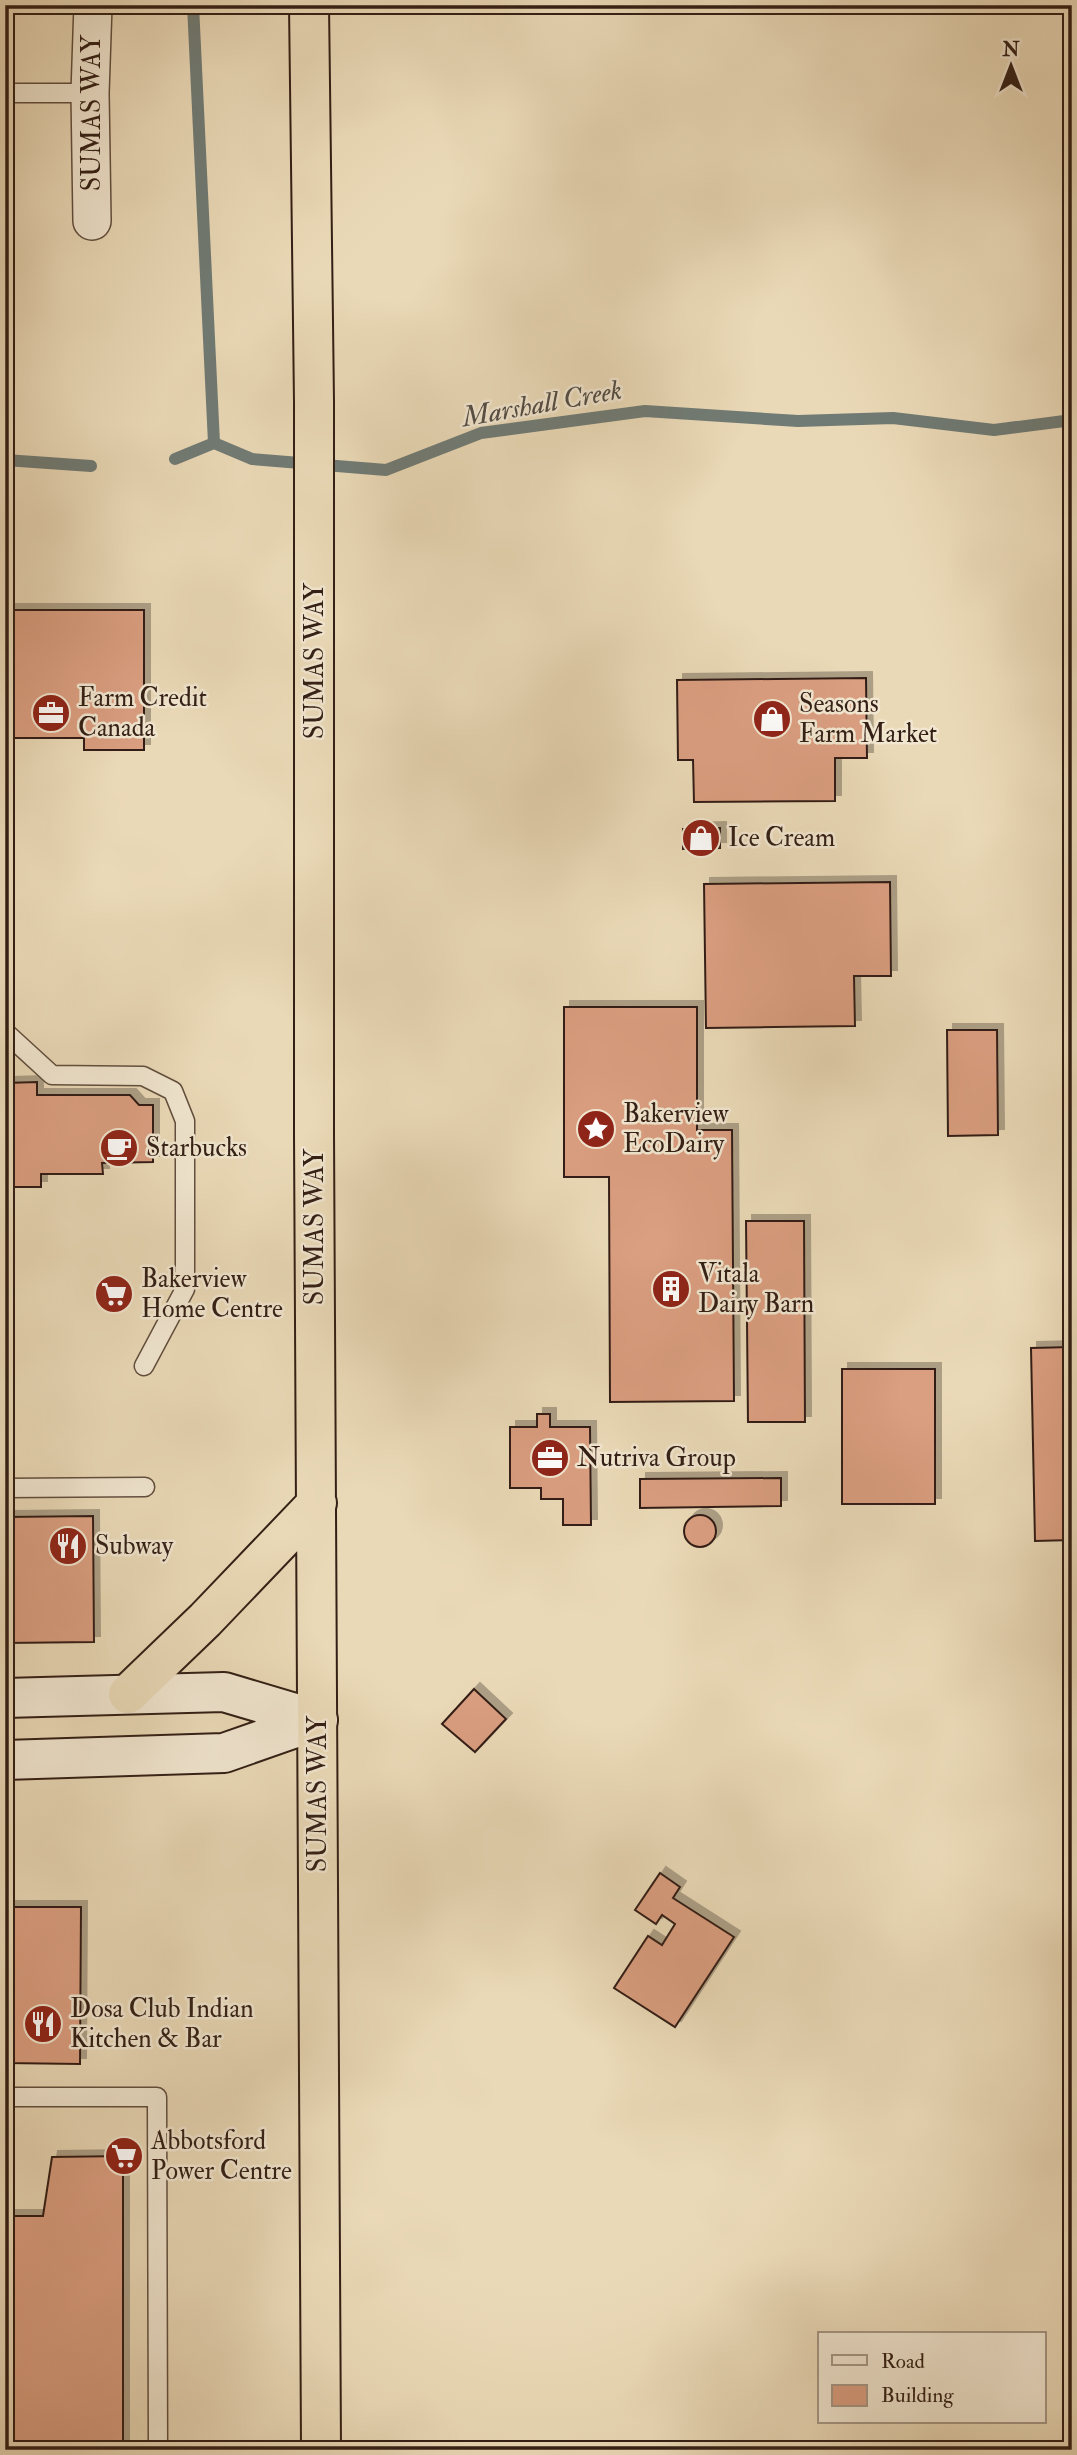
<svg xmlns="http://www.w3.org/2000/svg" width="1077" height="2455" font-family="'IM FELL Double Pica',serif">
	<defs>
		<filter id="shadow"><feDropShadow dx="6" dy="-6" stdDeviation="0" flood-color="#0004"/></filter>
	</defs>
	<rect width="100%" height="100%" fill="#ead9b7"/>
	<filter id="stains"><feTurbulence type="fractalNoise" baseFrequency=".00286" numOctaves="4"/><feColorMatrix values="0 0 0 0 .2 0 0 0 0 .09 0 0 0 0 .02 0 0 0 .5 -.17"/></filter>
	<radialGradient id="worn" r=".72"><stop offset=".6" stop-color="#630" stop-opacity="0"/><stop offset="1" stop-color="#630" stop-opacity=".3"/></radialGradient>
	<g fill="none" stroke-linecap="round" stroke-linejoin="round">
		<!-- stream -->
		<path stroke="#707b75" stroke-width="12" d="M193,5l21,438
			M214,443l38,16 134,11 95,-37 164,-22 153,10 95,-3 101,12 78,-10
			M175,459l39,-16
			M5,460l86,6"/>
	</g>
	<!-- building -->
	<path fill="#da9e80" stroke="#331f15" stroke-width="2" filter="url(#shadow)" d="M5,610h139v140h-60v-12h-79z
		M866,678l1,80h-32v43l-141,1 -1,-42h-15l-1,-80z
		M720,828v20l-37,1v-20z
		M890,882l1,94h-37l1,50 -149,2 -2,-144z
		M564,1007h133v123h35l2,271 -124,1 -1,-225h-45z
		M947,1030h50l1,105 -50,1z
		M37,1082v13h93l9,10h14v57l-51,1 1,11h-62v13h-36v-104z
		M746,1221h58l1,201h-57z
		M1072,1347v193l-37,1 -4,-193z
		M842,1369h93v135h-93z
		M537,1414h13v13h40l1,98h-28v-26h-22v-11h-31v-61h27z
		M781,1478v28l-141,2v-29z
		M684 1531a16 16 0 1 1 32 0a16 16 0 1 1-32 0Z
		M93,1516l1,126 -89,1v-126z
		M474,1689l32,30 -31,33 -33,-28z
		M660,1873l20,14 -7,11 61,39 -59,90 -61,-39 34,-52 14,9 13,-21 -13,-9 -6,9 -21,-14z
		M5,1907h76l-1,157 -75,-1z
		M123,2156v294h-118v-234h38l9,-59z"/>
	<g fill="none" stroke-linecap="round" stroke-linejoin="round">
		<defs>
			<path id="lane" d="M5,93h85
				M5,1032l47,43 91,1 30,15 12,30v168l-41,77
				M5,1488l140,-1
				M5,2097h152l1,353"/>
			<path id="street" d="M92,221l-2,-128 3,-88"/>
			<path id="secondary" d="M5,1698l219,-6 94,28
				M5,1760l219,-7 94,-33"/>
			<path id="highway" d="M309,5l5,397v732l7,1316
				M128,1694l77,-74 112,-117"/>
		</defs>
		<!-- lane casing -->
		<use href="#lane" stroke="#614e3e" stroke-width="21"/>
		<!-- street casing -->
		<use href="#street" stroke="#614e3e" stroke-width="40"/>
		<!-- secondary casing -->
		<use href="#secondary" stroke="#331f15" stroke-width="42"/>
		<!-- highway casing -->
		<use href="#highway" stroke="#331f15" stroke-width="42"/>
		<!-- lane -->
		<use href="#lane" stroke="#f1e6d0" stroke-width="18"/>
		<!-- street -->
		<use href="#street" stroke="#f1e6d0" stroke-width="37"/>
		<!-- secondary -->
		<use href="#secondary" stroke="#f1e6d0" stroke-width="38"/>
		<!-- highway -->
		<use href="#highway" stroke="#ead9b7" stroke-width="38"/>
	</g>
	<!-- icons -->
	<defs>
		<symbol id="office-disc" viewBox="-11 -11 22 22"><circle r="9.5" fill="#8f2418" stroke="#f1e6d0"/><path d="M-6-3h4V-5.5h4V-3h4V5H-6ZM-1-4.5V-3h2v-1.5ZM-6 0V1H6V0Z" fill="#fff"/></symbol>
		<symbol id="shop-disc" viewBox="-11 -11 22 22"><circle r="9.5" fill="#8f2418" stroke="#f1e6d0"/><path d="M-5-2.5h2.3a2.7 3.5 0 0 1 5.4 0H5L5.5 6h-11ZM-1.5-2.5h3a1.5 2.3 0 0 0-3 0Z" fill="#fff"/></symbol>
		<symbol id="sight-disc" viewBox="-11 -11 22 22"><circle r="9.5" fill="#8f2418" stroke="#f1e6d0"/><path d="M0-6L1.8-2.2L6-1.7L2.9 1.2L3.7 5.4L0 3.3L-3.7 5.4L-2.9 1.2L-6-1.7L-1.8-2.2Z" fill="#fff"/></symbol>
		<symbol id="cafe-disc" viewBox="-11 -11 22 22"><circle r="9.5" fill="#8f2418" stroke="#f1e6d0"/><path d="M-5.5-4.5H6V0H3Q3 3.5 0 3.5H-2.5Q-5.5 3.5-5.5 0ZM3-3.2v2h1.7v-2ZM-6 4.5H4V6H-6Z" fill="#fff"/></symbol>
		<symbol id="building-disc" viewBox="-11 -11 22 22"><circle r="9.5" fill="#8f2418" stroke="#f1e6d0"/><path d="M-4-6H4V6H1V3H-1V6H-4ZM-2.5-4.3h1.7v1.8h-1.7ZM.8-4.3h1.7v1.8H.8ZM-2.5-1h1.7V.8h-1.7ZM.8-1h1.7V.8H.8Z" fill="#fff"/></symbol>
		<symbol id="supermarket-disc" viewBox="-11 -11 22 22"><circle r="9.5" fill="#8f2418" stroke="#f1e6d0"/><path d="M-6-5.5h2.5l.6 2H6L4.5 2H-2.5L-4.4-4H-6ZM-1.5 3.2a1.3 1.3 0 1 0 .1 0ZM3 3.2a1.3 1.3 0 1 0 .1 0Z" fill="#fff"/></symbol>
		<symbol id="restaurant-disc" viewBox="-11 -11 22 22"><circle r="9.5" fill="#8f2418" stroke="#f1e6d0"/><path d="M-5-6h1v4h1v-4h1v4h1v-4h1v5L-1.5 .5V6h-2V.5L-5-1ZM5-6V6H3V1.5H1.5Q1.5-4 5-6Z" fill="#fff"/></symbol>
	</defs>
	<g fill-rule="evenodd">
		<use href="#office-disc" x="29" y="691" width="44" height="44"/>
		<use href="#shop-disc" x="750" y="697" width="44" height="44"/>
		<use href="#shop-disc" x="679" y="816" width="44" height="44"/>
		<use href="#sight-disc" x="574" y="1107" width="44" height="44"/>
		<use href="#cafe-disc" x="97" y="1126" width="44" height="44"/>
		<use href="#building-disc" x="649" y="1267" width="44" height="44"/>
		<use href="#supermarket-disc" x="92" y="1272" width="44" height="44"/>
		<use href="#office-disc" x="528" y="1436" width="44" height="44"/>
		<use href="#restaurant-disc" x="46" y="1524" width="44" height="44"/>
		<use href="#restaurant-disc" x="21" y="2002" width="44" height="44"/>
		<use href="#supermarket-disc" x="102" y="2134" width="44" height="44"/>
	</g>
	<g text-anchor="middle" dominant-baseline="central" stroke-width="5" stroke-linejoin="round" paint-order="stroke">
		<!-- street labels -->
		<g font-size="26" fill="#331f15" stroke="#f1e6d0">
			<text transform="translate(92 113) rotate(-90)">SUMAS WAY</text>
			<text transform="translate(315 661) rotate(-90)">SUMAS WAY</text>
			<text transform="translate(315 1227) rotate(-90)">SUMAS WAY</text>
			<text transform="translate(318 1794) rotate(-90)">SUMAS WAY</text>
		</g>
		<!-- poi labels -->
		<g font-size="26" fill="#331f15" stroke="#f1e6d0" text-anchor="start">
			<text x="78" y="698">Farm Credit<tspan x="78" dy="30">Canada</tspan></text>
			<text x="799" y="704">Seasons<tspan x="799" dy="30">Farm Market</tspan></text>
			<text x="728" y="838">Ice Cream</text>
			<text x="623" y="1114">Bakerview<tspan x="623" dy="30">EcoDairy</tspan></text>
			<text x="146" y="1148">Starbucks</text>
			<text x="698" y="1274">Vitala<tspan x="698" dy="30">Dairy Barn</tspan></text>
			<text x="141" y="1279">Bakerview<tspan x="141" dy="30">Home Centre</tspan></text>
			<text x="577" y="1458">Nutriva Group</text>
			<text x="95" y="1546">Subway</text>
			<text x="70" y="2009">Dosa Club Indian<tspan x="70" dy="30">Kitchen &amp; Bar</tspan></text>
			<text x="151" y="2141">Abbotsford<tspan x="151" dy="30">Power Centre</tspan></text>
		</g>
		<!-- water labels -->
		<g font-size="28" font-style="italic" fill="#524d45" stroke="#f1e6d0">
			<text transform="translate(542 404) rotate(-10)">Marshall Creek</text>
		</g>
	</g>
	<!-- margin -->
	<rect width="1077" height="2455" fill="none" stroke="#ead9b7" stroke-width="28"/>
	<rect x="7" y="7" width="1063" height="2441" fill="none" stroke="#331f15" stroke-width="3.5"/>
	<rect x="14" y="14" width="1049" height="2427" fill="none" stroke="#331f15" stroke-width="2"/>
	<!-- legend -->
	<rect x="818" y="2332" width="228" height="91" fill="#f1e6d0" stroke="#a59685" stroke-width="2"/>
	<rect x="832" y="2355" width="35" height="10" fill="#f1e6d0" stroke="#a59685" stroke-width="2"/>
	<text x="881" y="2368" font-size="21" fill="#331f15">Road</text>
	<rect x="832" y="2385" width="35" height="21" fill="#da9e80" stroke="#a59685" stroke-width="2"/>
	<text x="881" y="2402" font-size="21" fill="#331f15">Building</text>
	<!-- north arrow -->
	<g transform="translate(1011 66)" stroke="#f1e6d0" stroke-width="5" paint-order="stroke">
	<path d="M0-5L12 26L0 18L-12 26Z" fill="#331f15"/>
	<text y="-10" font-size="19" font-weight="bold" text-anchor="middle" fill="#331f15">N</text>
	</g>
	<rect width="100%" height="100%" filter="url(#stains)"/>
	<rect width="100%" height="100%" fill="url(#worn)"/>
</svg>
